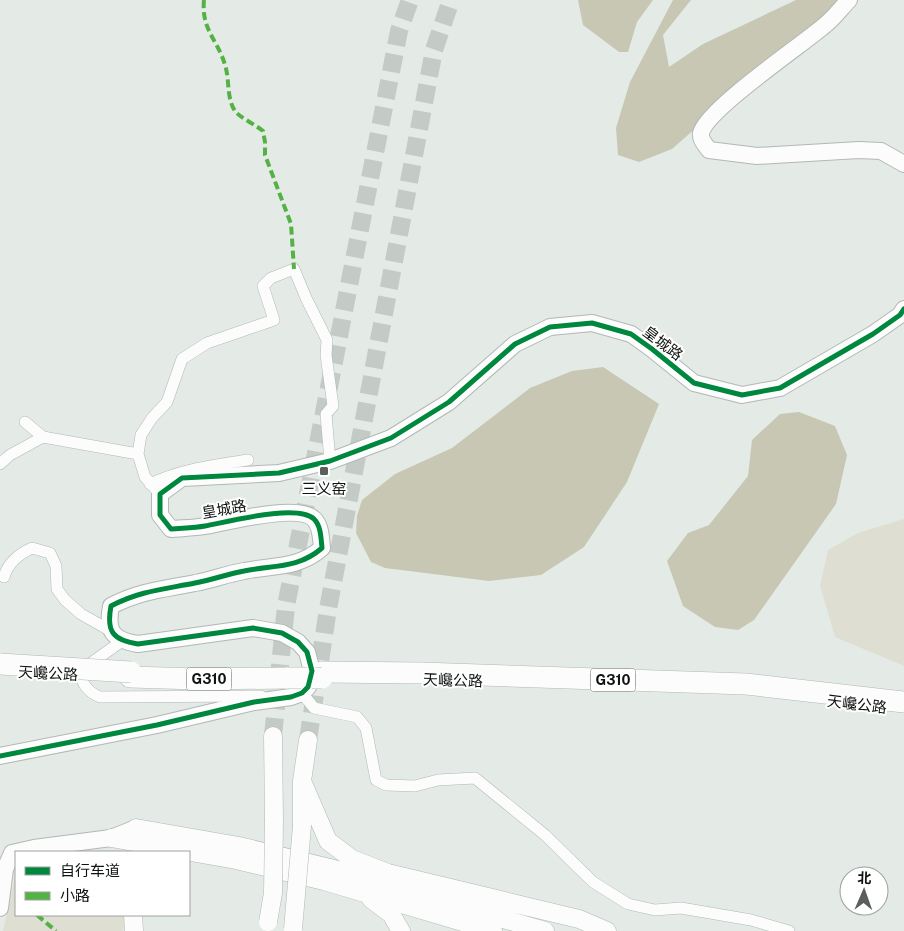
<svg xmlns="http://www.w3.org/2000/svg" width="904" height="931" font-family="'Public Sans','Noto Sans SC',sans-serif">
	<rect width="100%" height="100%" fill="#e4eae5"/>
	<!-- green -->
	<path fill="#dedfd2" d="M904,519v147l-69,-29 -15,-51 8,-36 30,-17z
		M16,872v43h110l-3,16h-120z"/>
	<!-- forest -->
	<path fill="#c7c7b4" d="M578,0h75l-16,22 -9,30h-9l-36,-27z
		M673,0h18l-28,35 6,32 34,-23 93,-44h46l-170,149 -33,13 -21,-7 -2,-27 14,-46z
		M603,367l56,37 -32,78 -43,65 -43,28 -52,6 -104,-13 -14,-6 -15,-29 1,-17 5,-16 33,-26 57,-26 78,-60 42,-17z
		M799,412l36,14 12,29 -11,49 -82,116 -16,10 -23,-3 -32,-21 -16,-45 21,-28 21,-8 39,-49 4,-36 28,-26z"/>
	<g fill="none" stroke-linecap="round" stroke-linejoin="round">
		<!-- primary-tunnel -->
		<path stroke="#c4cac5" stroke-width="18" stroke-dasharray="18 9" stroke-linecap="butt" d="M273,736l13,-130 113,-575 11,-31
			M308,740l20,-131 106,-559 17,-50"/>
		<defs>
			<path id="street" d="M25,422l18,15 95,17
				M0,464l10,-9 33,-18
				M150,484c31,-15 65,-19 98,-24
				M160,494l-15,-17 -7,-23 3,-19 11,-17 15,-16 15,-43 25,-16 67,-23 -11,-34 8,-8 23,-9 12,29 21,42 -1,15 7,51 -7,8 4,47
				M4,577c4,-15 15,-23 28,-29l18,5 6,13 1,23 8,11 16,14 30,17
				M122,641l-42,30c2,14 8,21 20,26l161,-1
				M302,693l12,15 43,9 9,11 10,52 10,5 29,1 23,-6 37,-2 70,57 48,47 35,22 27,6 26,-2 70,12 38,11"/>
			<path id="secondary" d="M849,0c-8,8 -15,18 -24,25 -23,20 -118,84 -124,108 -1,7 4,11 8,17l48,6 102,-6 22,1 23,13
				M0,756l157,-31 97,-23 37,-5 11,-4 6,-6 4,-16 -5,-19 -9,-10 -16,-9 -29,-5 -115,16c-25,-4 -32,-12 -27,-38 28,-15 54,-17 84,-23 17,-3 32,-9 49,-12 29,-6 54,-2 78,-23 -1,-10 -1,-22 -8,-29 -16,-16 -87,3 -109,7 -11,2 -23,2 -34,3l-11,-14v-21l22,-16 97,-5 51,-12 61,-23 58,-36 66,-58 35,-17 42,-4 39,11 21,15 42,34 48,12 38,-7 93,-54 27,-19 4,-6
				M0,908l5,-39 7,-16 22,-5 77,-10 25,-10"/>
			<path id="primary" d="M273,736l1,84
				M302,781l26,60 24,18 36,14 191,46 28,12
				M302,826v-45l6,-41
				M136,828l103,18 132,32 57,19 117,34
				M111,838l125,22 88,21 169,50
				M371,899l20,15 10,17
				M133,915l1,16"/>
			<path id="highway" d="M321,672l101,1 324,11 158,18
				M130,677l68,2 90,-1"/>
		</defs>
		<!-- street casing -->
		<use href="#street" stroke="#b2b8b4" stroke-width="12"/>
		<!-- secondary casing -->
		<use href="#secondary" stroke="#b2b8b4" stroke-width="18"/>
		<!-- primary casing -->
		<use href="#primary" stroke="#b2b8b4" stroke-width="19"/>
		<!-- highway casing -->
		<use href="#highway" stroke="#b2b8b4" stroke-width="22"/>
		<!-- street -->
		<use href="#street" stroke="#fbfcfb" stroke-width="11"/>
		<!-- secondary -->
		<use href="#secondary" stroke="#fbfcfb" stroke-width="16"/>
		<!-- primary -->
		<use href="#primary" stroke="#fbfcfb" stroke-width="18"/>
		<!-- highway -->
		<use href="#highway" stroke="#fbfcfb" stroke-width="21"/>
		<defs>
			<path id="primary-bridge" d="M268,922l5,-29 1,-73
				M293,929l9,-103"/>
			<path id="highway-bridge" d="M0,664l131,8
				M288,678h34"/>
		</defs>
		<!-- primary-bridge casing -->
		<use href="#primary-bridge" stroke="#b2b8b4" stroke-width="19" stroke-linecap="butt"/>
		<!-- highway-bridge casing -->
		<use href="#highway-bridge" stroke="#b2b8b4" stroke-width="22" stroke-linecap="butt"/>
		<!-- primary-bridge -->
		<use href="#primary-bridge" stroke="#fbfcfb" stroke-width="18"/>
		<!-- highway-bridge -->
		<use href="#highway-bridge" stroke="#fbfcfb" stroke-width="21"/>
		<!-- quiet -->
		<path stroke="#54b144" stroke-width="4" stroke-dasharray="8 4" stroke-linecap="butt" d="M204,0c-3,30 14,40 21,65 5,15 1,32 10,46 4,6 21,14 28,20l2,11v13l26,69 3,45
			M37,915l19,16"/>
		<defs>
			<path id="cycleway" d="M0,756l157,-31 97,-23 37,-5 11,-4 6,-6 4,-16 -5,-19 -9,-10 -16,-9 -29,-5 -115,16c-25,-4 -32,-12 -27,-38 28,-15 54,-17 84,-23 17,-3 32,-9 49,-12 29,-6 54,-2 78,-23 -1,-10 -1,-22 -8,-29 -16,-16 -87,3 -109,7 -11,2 -23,2 -34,3l-11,-14v-21l22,-16 97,-5 51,-12 61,-23 58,-36 66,-58 35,-17 42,-4 39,11 21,15 42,34 48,12 38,-7 93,-54 27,-19 4,-6"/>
		</defs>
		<!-- cycleway casing -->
		<use href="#cycleway" stroke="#fff" stroke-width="8"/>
		<!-- cycleway -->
		<use href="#cycleway" stroke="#00873e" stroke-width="5"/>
	</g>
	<!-- markers -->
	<rect fill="#5a5f5b" stroke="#fff" stroke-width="2" x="319" y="466" width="10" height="10" rx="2.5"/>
	<g text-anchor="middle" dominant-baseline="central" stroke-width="4" stroke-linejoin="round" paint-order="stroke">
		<!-- shield labels -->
		<g fill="#fff" stroke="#575a58" stroke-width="1">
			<rect x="186.5" y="667.5" width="45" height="23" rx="4"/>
			<rect x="590.5" y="668.5" width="45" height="23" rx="4"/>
		</g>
		<g font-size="14" font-weight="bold" fill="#0f1410">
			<text x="209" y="679">G310</text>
			<text x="613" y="680">G310</text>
		</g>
		<!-- street labels -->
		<g font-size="15" fill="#0f1410" stroke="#fff">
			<text transform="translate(663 343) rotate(37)">皇城路</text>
			<text transform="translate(224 509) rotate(-10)">皇城路</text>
			<text transform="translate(48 673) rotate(3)">天巉公路</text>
			<text transform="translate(453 680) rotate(2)">天巉公路</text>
			<text transform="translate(857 704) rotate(7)">天巉公路</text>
		</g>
		<!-- poi labels -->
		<g font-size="15" fill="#0f1410" stroke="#fff">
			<text x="324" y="488">三义窑</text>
		</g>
	</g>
	<!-- legend -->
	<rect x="15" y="851" width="175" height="65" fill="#ffffff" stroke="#9fa19f"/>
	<rect x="25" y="867" width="25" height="8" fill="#00873e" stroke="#9fa19f"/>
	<text x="60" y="876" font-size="15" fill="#0f1410">自行车道</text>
	<rect x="25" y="892" width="25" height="8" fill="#54b144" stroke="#9fa19f"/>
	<text x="60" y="901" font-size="15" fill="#0f1410">小路</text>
	<!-- north arrow -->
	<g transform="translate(864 891) rotate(2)"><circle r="24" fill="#ffffff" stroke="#9fa19f"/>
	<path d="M0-4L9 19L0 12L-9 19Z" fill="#5a5f5b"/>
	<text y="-8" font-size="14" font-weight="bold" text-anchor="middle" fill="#0f1410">北</text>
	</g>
</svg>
